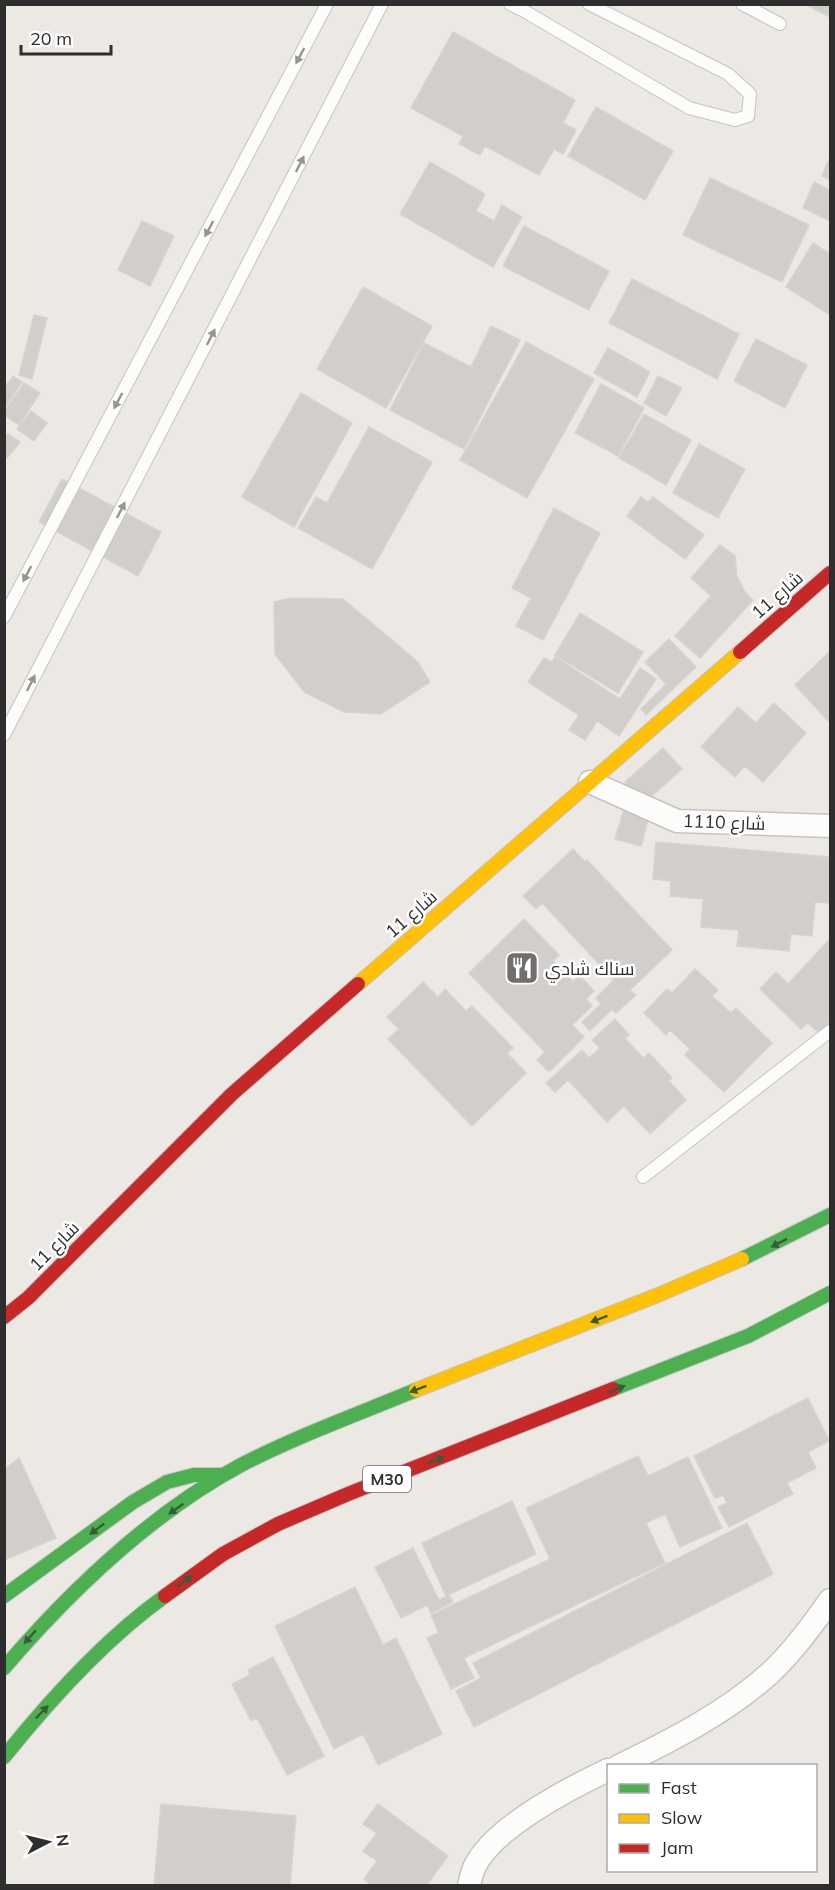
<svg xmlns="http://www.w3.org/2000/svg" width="835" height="1890" font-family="Mulish,Cairo,sans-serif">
	<rect width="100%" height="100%" fill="#ece8e4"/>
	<!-- building -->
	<path fill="#d1cecb" stroke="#d7d4d0" stroke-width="1.5" d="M805,4h25v13z
		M453,32l122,68 -12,23 13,7 -13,24 -9,-5 -15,26 -54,-29 -5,9 -21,-11 4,-8 -52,-28z
		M596,107l77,44 -28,49 -77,-44z
		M830,157v23l-8,-4z
		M430,162l55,32 -9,17 18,10 8,-16 20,12 -29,50 -93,-53z
		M710,178l99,47 -27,57 -99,-47z
		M814,182l16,8v31l-27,-13z
		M142,221l32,15 -24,50 -32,-16z
		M524,226l85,45 -20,39 -86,-44z
		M813,243l17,11v61l-44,-28z
		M632,279l107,55 -22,45 -108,-56z
		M363,287l69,39 -46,82 -69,-39z
		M34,315l13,3 -15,61 -13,-4z
		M491,326l29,14 -56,109 -74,-39 34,-67 47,24z
		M756,339l51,26 -22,43 -51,-27z
		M526,342l68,37 -67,119 -67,-38z
		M608,348l42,24 -13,25 -43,-24z
		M13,376l9,6 -18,27v-21z
		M658,376l24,12 -16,28 -22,-13z
		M24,383l16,10 -21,32 -15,-10v-3z
		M601,384l43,24 -26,48 -43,-23z
		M301,393l51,30 -58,104 -52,-30z
		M31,411l16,12 -13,18 -17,-12z
		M644,414l47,26 -25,45 -47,-27z
		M369,427l63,35 -60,107 -74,-41 18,-31 11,6z
		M8,434l12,8 -13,16 -3,-2v-17z
		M699,444l46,25 -27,49 -45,-25z
		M62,479l99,53 -23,44 -99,-54z
		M641,497l7,5 5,-5 51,38 -19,24 -58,-43z
		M554,508l46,25 -57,107 -27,-14 15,-28 -19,-10z
		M720,545l15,11 2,20 8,16 8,8 -53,58 -25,-22 36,-40 -20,-18z
		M291,598l52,1 75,63 12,20 -49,32 -37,-2 -40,-20 -29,-38 -1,-52z
		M580,613l63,39 -25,41 -63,-38z
		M669,639l27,28 -50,48 -5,-6 25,-25 -21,-22z
		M830,651v68l-2,2 -33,-36z
		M555,657l65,42 20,-31 16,11 -37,57 -22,-15 -12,19 -16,-10 10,-15 -51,-33 16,-24 8,4z
		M774,703l32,30 -43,49 -18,-16 -10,11 -34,-30 37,-40 18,16z
		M663,748l19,21 -38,34 -19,-21z
		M625,806l25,7 -9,33 -26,-7z
		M656,842l174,15v46l-15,-1 -3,34 -21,-2 -2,17 -52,-5 2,-16 -38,-3 2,-28 -33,-3 1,-15 -18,-2z
		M573,849l12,13 2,-2 85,90 -42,40 6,5 -20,18 -4,-4 -22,22 -8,-9 19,-18 -5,-6 18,-18 -72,-77 -6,6 -13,-13z
		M524,919l35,36 -6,6 20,21 6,-7 15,16 -8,8 6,7 -20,19 12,12 -35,35 -12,-12 8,-8 -76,-79z
		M830,939v82l-11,12 -11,-10 -7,6 -41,-40 16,-17 12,12z
		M695,969l23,21 -6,6 19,17 5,-5 36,35 -48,49 -39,-37 5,-6 -20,-19 -4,5 -22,-22 23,-24 5,4z
		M423,982l15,15 7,-8 21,22 6,-5 41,42 -6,5 19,20 -54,53 -84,-87 11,-10 -12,-12z
		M615,1019l14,16 -4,3 18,20 6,-5 23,25 -3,3 17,19 -36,34 -26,-28 -17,16 -39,-42 -13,12 -9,-9 36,-33 7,8 11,-10 -8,-8z
		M808,1398l21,43 -21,11 8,16 -29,15 6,11 -64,33 -11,-20 9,-4 -4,-8 -8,3 -21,-42z
		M638,1456l10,20 40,-19 34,71 -42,19 -15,-33 -19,9 19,40 -201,95 10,20 -23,11 -24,-51 12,-5 -8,-18 119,-56 -24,-51z
		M19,1458l37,80 -52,22v-90z
		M512,1501l24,53 -90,42 -24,-53z
		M747,1523l26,51 -299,153 -18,-36 25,-13 -8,-15z
		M413,1548l26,52 10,-5 4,7 -22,11 -4,-8 -26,13 -26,-51z
		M355,1587l28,58 13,-7 46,96 -64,31 -15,-31 -29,15 -59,-123z
		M273,1657l51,99 -37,19 -30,-57 -6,3 -19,-37 18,-9 -2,-5z
		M161,1804l135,12 -6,70h-136z
		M378,1804l70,52 -22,30h-54l-8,-7 13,-18 -14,-10 14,-18 -14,-9z"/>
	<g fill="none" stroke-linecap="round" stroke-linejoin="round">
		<defs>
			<path id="lane" d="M510,4l16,8 163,96 46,12 13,-4 2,-22 -22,-20 -139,-70
				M742,4l38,20
				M4,617l323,-613
				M4,735l378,-731
				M643,1177l187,-146"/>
			<path id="street" d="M590,782l87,39 153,5
				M619,1766c51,-25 107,-53 150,-92 24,-22 43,-48 61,-74
				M469,1886c1,-6 3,-13 5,-18 18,-40 96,-80 134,-98"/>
			<path id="fast" d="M742,1259l88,-44
				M613,1389l135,-53 82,-43
				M4,1596l129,-94 34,-20 27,-7h28
				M4,1668c67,-78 146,-154 237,-203 56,-29 117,-51 175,-75
				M4,1757c45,-56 102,-119 161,-161"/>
			<path id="slow" d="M358,984l382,-332
				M416,1390l242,-95 84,-36"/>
			<path id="jam" d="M740,652l90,-79
				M4,1317l24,-19 204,-204 126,-110
				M165,1596l58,-42 55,-30 70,-30 265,-105"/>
		</defs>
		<!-- lane casing -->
		<use href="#lane" stroke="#c5c4c5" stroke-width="14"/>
		<!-- street casing -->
		<use href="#street" stroke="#c5c4c5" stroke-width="25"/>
		<!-- fast casing -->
		<use href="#fast" stroke="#c5c4c5" stroke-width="16"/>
		<!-- slow casing -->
		<use href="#slow" stroke="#c5c4c5" stroke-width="16"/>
		<!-- jam casing -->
		<use href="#jam" stroke="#c5c4c5" stroke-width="16"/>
		<!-- lane -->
		<use href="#lane" stroke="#fcfcfb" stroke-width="12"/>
		<!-- street -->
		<use href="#street" stroke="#fcfcfb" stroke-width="22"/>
		<!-- fast -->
		<use href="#fast" stroke="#4caf50" stroke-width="14"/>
		<!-- slow -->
		<use href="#slow" stroke="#ffc107" stroke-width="14"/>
		<!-- jam -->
		<use href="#jam" stroke="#c62828" stroke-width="14"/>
	</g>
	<!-- one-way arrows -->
	<defs><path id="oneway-solid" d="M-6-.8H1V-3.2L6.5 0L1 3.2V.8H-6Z" transform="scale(1.5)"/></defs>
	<g fill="#959594">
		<use href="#oneway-solid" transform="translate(300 56) rotate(118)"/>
		<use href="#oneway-solid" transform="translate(300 164) rotate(-63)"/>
		<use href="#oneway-solid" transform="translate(209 229) rotate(118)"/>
		<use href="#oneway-solid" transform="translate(211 337) rotate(-63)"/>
		<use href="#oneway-solid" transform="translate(118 401) rotate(118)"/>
		<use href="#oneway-solid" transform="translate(121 510) rotate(-63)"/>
		<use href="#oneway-solid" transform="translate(27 574) rotate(118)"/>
		<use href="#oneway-solid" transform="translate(31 683) rotate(-63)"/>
	</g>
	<g fill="#385b3a">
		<use href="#oneway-solid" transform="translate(779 1243) rotate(153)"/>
		<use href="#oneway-solid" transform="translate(599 1319) rotate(159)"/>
		<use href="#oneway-solid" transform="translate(418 1389) rotate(159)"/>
		<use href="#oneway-solid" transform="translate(617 1389) rotate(-22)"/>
		<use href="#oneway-solid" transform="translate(436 1460) rotate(-21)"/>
		<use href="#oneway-solid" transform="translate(176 1509) rotate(145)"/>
		<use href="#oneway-solid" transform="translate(97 1529) rotate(143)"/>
		<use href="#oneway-solid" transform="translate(185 1581) rotate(-36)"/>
		<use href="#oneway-solid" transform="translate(30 1637) rotate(131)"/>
		<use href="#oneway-solid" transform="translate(42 1712) rotate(-46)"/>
	</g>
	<!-- icons -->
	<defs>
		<symbol id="restaurant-square" viewBox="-11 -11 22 22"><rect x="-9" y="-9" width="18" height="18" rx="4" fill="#706f6e" stroke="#fff"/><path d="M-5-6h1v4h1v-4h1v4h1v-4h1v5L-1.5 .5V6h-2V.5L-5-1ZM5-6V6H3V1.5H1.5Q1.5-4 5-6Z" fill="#fff"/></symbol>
	</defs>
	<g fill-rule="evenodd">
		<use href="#restaurant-square" x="503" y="949" width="38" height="38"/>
	</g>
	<g text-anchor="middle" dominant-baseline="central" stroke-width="5" stroke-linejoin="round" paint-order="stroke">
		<!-- shield labels -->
		<rect fill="#fff" stroke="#6d6d6d" stroke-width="1.5" x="363" y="1466" width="48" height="26" rx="4.5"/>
		<g font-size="16" font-weight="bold" fill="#2e2e2e">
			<text x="387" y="1479">M30</text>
		</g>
		<!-- street labels -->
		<g font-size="18" fill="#2e2e2e" stroke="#fff">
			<text transform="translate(777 595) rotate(-41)">شارع 11</text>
			<text transform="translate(724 822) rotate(2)">شارع 1110</text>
			<text transform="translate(411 914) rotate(-41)">شارع 11</text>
			<text transform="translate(54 1246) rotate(-45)">شارع 11</text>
		</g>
		<!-- poi labels -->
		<g font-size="18" fill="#2e2e2e" stroke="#fff" text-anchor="start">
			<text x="545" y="968">سناك شادي</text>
		</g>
	</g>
	<!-- border -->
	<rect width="835" height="1890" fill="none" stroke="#2e2e2e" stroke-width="12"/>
	<!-- legend -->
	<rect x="607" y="1764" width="210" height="108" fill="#ffffff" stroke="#ababab" stroke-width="1.5"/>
	<rect x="619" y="1784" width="30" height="9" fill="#4caf50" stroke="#ababab" stroke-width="1.5"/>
	<text x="661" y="1794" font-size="18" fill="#2e2e2e">Fast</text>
	<rect x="619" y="1814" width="30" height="9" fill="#ffc107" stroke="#ababab" stroke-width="1.5"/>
	<text x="661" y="1824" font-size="18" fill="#2e2e2e">Slow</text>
	<rect x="619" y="1844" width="30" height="9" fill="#c62828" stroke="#ababab" stroke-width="1.5"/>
	<text x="661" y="1854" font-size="18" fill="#2e2e2e">Jam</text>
	<!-- north arrow -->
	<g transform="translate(48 1842) rotate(83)" stroke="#ffffff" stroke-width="4.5" paint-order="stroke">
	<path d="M0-4.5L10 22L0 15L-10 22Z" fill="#2e2e2e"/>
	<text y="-9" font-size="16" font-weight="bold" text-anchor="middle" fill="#2e2e2e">N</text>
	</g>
	<!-- scale -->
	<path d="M21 45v9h90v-9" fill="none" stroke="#2e2e2e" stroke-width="3"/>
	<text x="30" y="45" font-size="18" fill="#2e2e2e" stroke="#ffffff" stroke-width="4.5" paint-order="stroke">20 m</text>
</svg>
